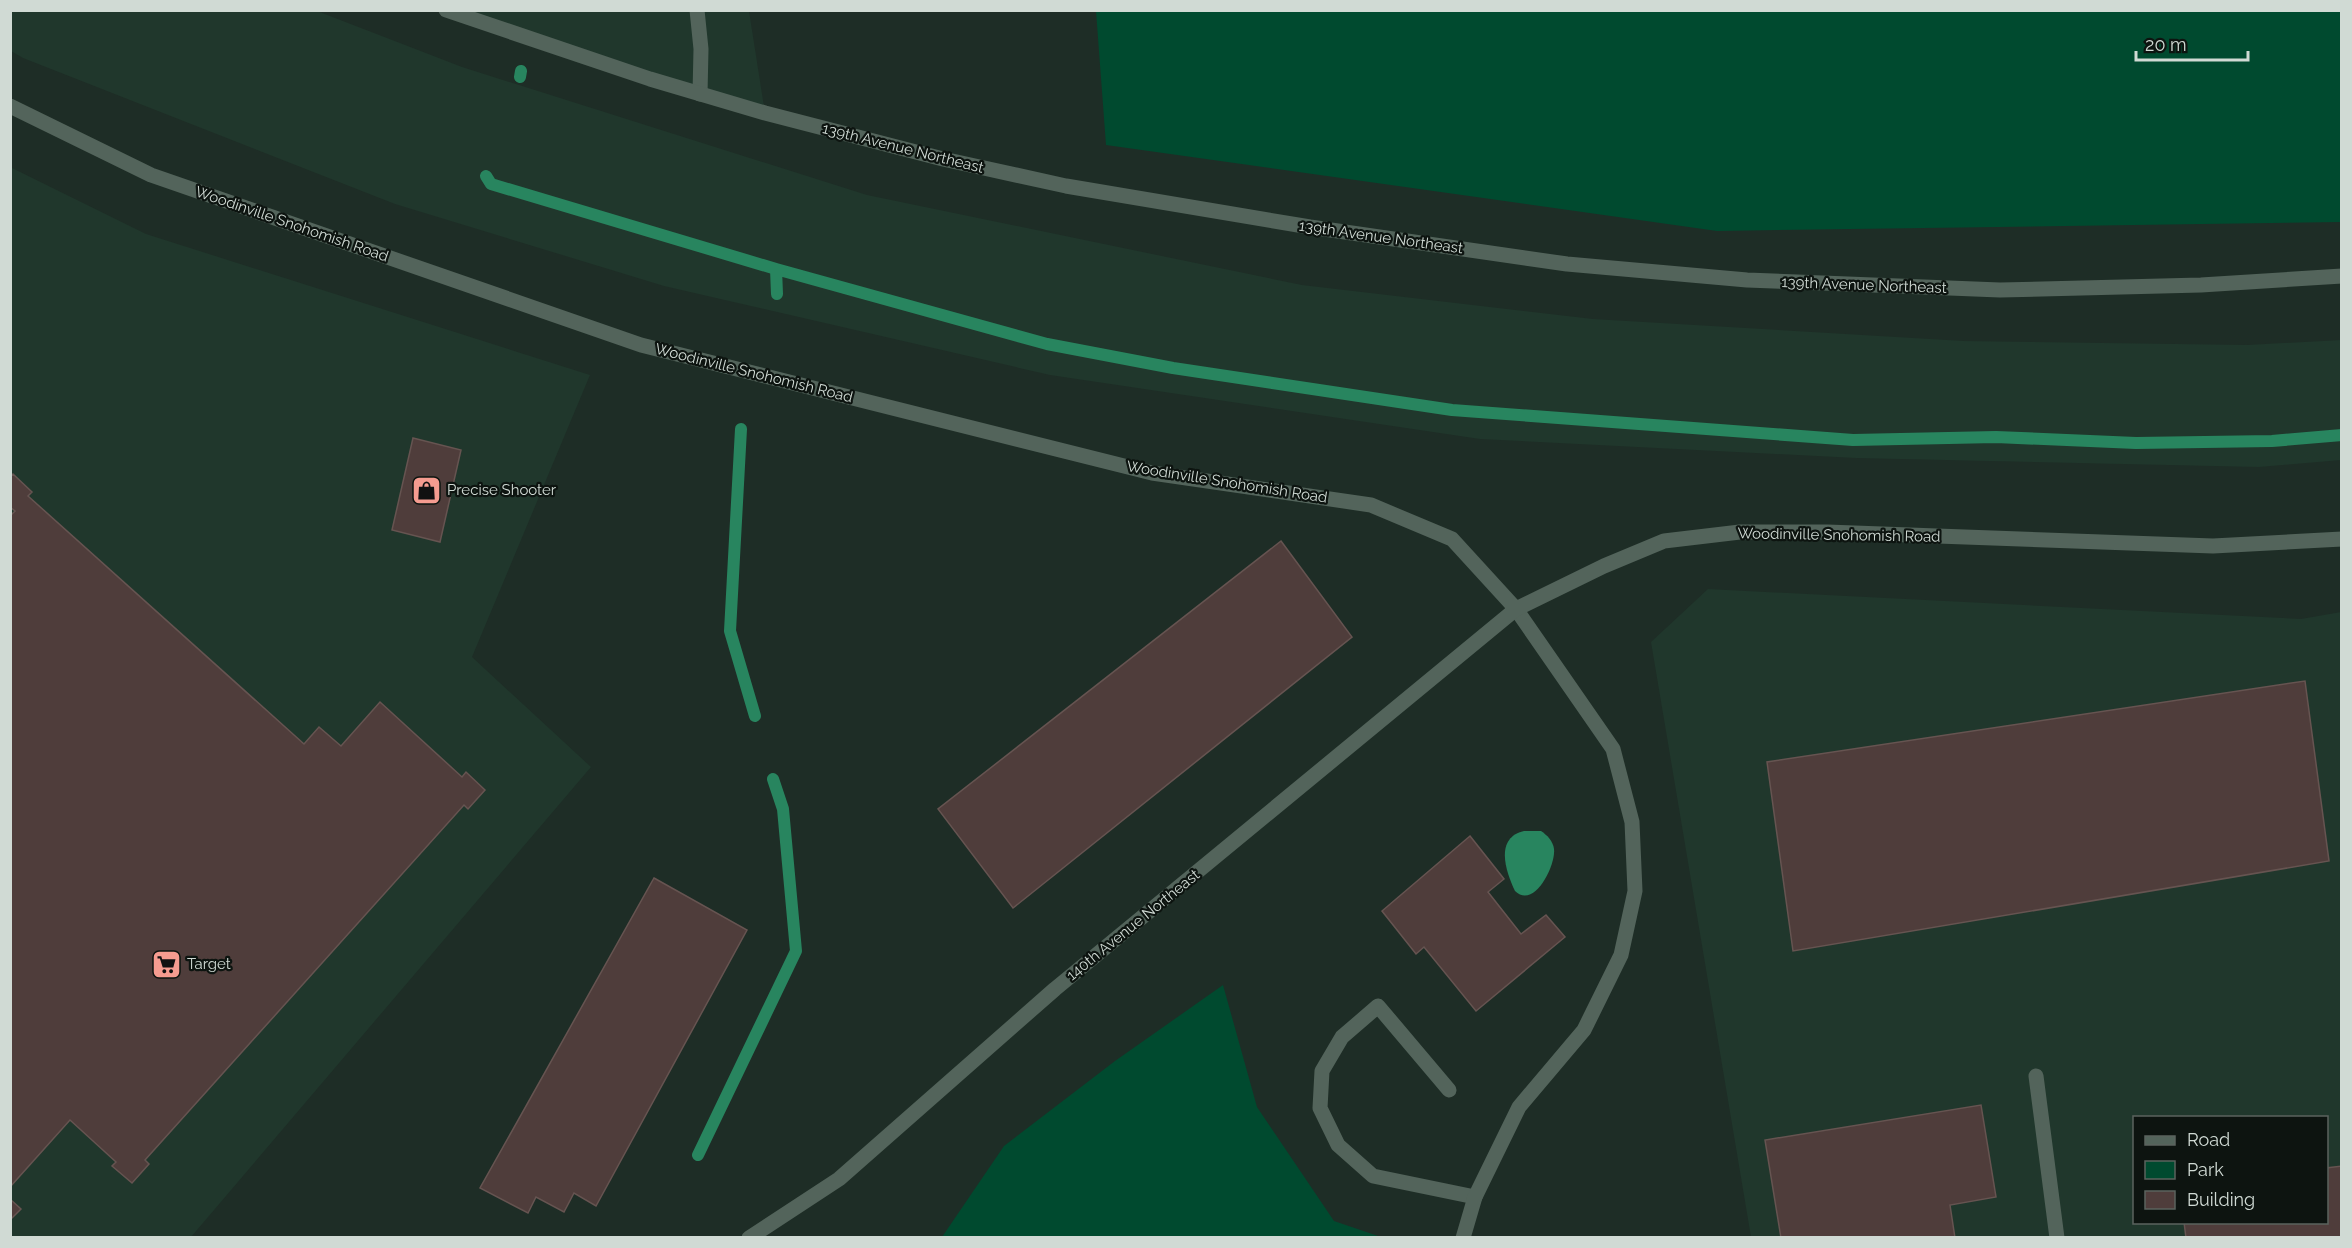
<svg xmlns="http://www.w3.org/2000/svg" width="2352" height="1248" font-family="Raleway,sans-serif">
	<rect width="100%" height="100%" fill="#1e2d26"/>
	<!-- built -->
	<path fill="#20372c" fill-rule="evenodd" d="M11,10l306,1 145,56 405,128 435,90 291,34 371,22 283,4 94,-5v120l-82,7 -403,-9 -376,-19 -430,-64 -386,-89 -269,-82 -372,-146 -12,-7z
		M446,11h303l16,102z
		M10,167l136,67 444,141 -118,282 119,110 -400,470h-180z
		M1708,589l593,30 40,-7v625h-590l-100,-595zM2134,1118h192v104h-192z"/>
	<!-- green -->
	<path fill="#004a2f" d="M1096,11h1245v211l-624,9 -611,-86z
		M1223,985l34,122 77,114 47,16h-439l62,-91 111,-85z"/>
	<!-- water -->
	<path fill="#28855f" d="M1524,831h17c6,4 12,10 13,18 2,16 -20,61 -39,42 -9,-19 -21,-53 9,-60z"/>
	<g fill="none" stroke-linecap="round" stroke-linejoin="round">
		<!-- stream -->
		<path stroke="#28855f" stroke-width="12" d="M520,77l1,-6
			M486,176l5,8 285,85 1,25
			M776,269l271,75 126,24 279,42 401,30 143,-3 140,6 136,-2 70,-6
			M741,429l-11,202 25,85
			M698,1155l98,-204 -13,-142 -10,-30"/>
	</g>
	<!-- building -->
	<path fill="#4f3d3b" stroke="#665451" stroke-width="1.5" d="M413,438l48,12 -21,92 -48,-12z
		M13,474l19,18 -4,4 276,248 15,-17 22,19 39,-44 82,75 4,-5 19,18 -17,19 -4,-4 -319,355 4,4 -17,19 -20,-17 4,-4 -46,-42 -60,67v-671l5,-5 -5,-4v-30z
		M1281,541l71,96 -339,271 -75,-99z
		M2305,681l24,180 -536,90 -26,-189z
		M1470,836l34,43 -16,13 33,42 25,-19 19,22 -89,74 -52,-64 -8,7 -34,-43z
		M654,878l93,52 -151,276 -22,-13 -10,19 -28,-15 -8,16 -48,-25z
		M1981,1105l15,92 -46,8 5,33h-174l-16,-98z
		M2342,1166v72h-156l-2,-16h142v-54z
		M10,1199l11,10 -11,11z"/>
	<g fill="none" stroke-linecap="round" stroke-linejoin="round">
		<!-- lane -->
		<path stroke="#53645b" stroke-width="15" d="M697,10l4,39 -1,45
			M2036,1076l21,162
			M1449,1090l-71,-84 -36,31 -20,34 -2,37 18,37 35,31 102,21"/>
		<!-- street -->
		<path stroke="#53645b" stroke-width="15" d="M1463,1238l12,-41 44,-90 65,-77 37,-75 14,-64 -3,-69 -19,-73 -97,-140"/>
		<!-- secondary -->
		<path stroke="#53645b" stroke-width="15" d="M446,10l204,69 115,34 178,46 123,27 244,41 257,37 180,16 253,10 201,-5 141,-9
			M10,106l141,69 490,170 511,128 219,32 81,34 64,70
			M749,1238l90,-59 216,-190 461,-380 88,-43 60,-25 76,-9h87l386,14 129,-7"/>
	</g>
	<!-- icons -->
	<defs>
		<symbol id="shop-square" viewBox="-11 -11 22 22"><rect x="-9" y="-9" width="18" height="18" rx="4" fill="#f59c90" stroke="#0d1410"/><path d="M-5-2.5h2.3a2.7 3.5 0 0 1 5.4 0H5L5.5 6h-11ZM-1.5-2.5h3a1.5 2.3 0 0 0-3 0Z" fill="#111"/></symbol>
		<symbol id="supermarket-square" viewBox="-11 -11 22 22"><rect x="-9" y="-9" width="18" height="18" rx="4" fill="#f59c90" stroke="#0d1410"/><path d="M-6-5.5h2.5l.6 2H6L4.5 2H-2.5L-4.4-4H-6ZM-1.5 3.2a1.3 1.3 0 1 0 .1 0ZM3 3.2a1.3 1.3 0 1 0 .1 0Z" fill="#111"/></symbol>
	</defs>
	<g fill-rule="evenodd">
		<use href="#shop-square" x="410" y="474" width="33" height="33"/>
		<use href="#supermarket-square" x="150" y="948" width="33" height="33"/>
	</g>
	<g text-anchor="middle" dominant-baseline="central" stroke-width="4.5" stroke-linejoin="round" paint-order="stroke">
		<!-- street labels -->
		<g font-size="15" fill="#d0dad4" stroke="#0d1410">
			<text transform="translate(903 148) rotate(14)">139th Avenue Northeast</text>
			<text transform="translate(292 224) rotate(19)">Woodinville Snohomish Road</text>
			<text transform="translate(1381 237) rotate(8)">139th Avenue Northeast</text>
			<text transform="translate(1864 285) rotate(2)">139th Avenue Northeast</text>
			<text transform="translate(754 373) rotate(14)">Woodinville Snohomish Road</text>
			<text transform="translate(1227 482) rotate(9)">Woodinville Snohomish Road</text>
			<text transform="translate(1839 535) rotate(1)">Woodinville Snohomish Road</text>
			<text transform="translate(1133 925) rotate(-39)">140th Avenue Northeast</text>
		</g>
		<!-- poi labels -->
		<g font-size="15" fill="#d0dad4" stroke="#0d1410" text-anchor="start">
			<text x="447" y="490">Precise Shooter</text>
			<text x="187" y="964">Target</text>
		</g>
	</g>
	<!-- border -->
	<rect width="2352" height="1248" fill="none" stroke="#d0dad4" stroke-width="24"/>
	<!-- legend -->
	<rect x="2133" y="1116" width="195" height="108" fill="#0d1410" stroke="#5b635e" stroke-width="1.5"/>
	<rect x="2145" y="1136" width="30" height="9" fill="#53645b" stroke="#5b635e" stroke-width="1.5"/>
	<text x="2187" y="1146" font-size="18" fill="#d0dad4">Road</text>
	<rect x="2145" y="1161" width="30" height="18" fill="#004a2f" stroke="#5b635e" stroke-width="1.5"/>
	<text x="2187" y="1176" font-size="18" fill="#d0dad4">Park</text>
	<rect x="2145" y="1191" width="30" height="18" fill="#4f3d3b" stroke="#5b635e" stroke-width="1.5"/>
	<text x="2187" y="1206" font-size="18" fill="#d0dad4">Building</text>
	<!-- scale -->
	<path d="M2136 51v9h112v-9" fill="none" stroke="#d0dad4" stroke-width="3"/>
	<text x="2145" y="51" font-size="18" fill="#d0dad4" stroke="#0d1410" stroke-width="4.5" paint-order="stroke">20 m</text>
</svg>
